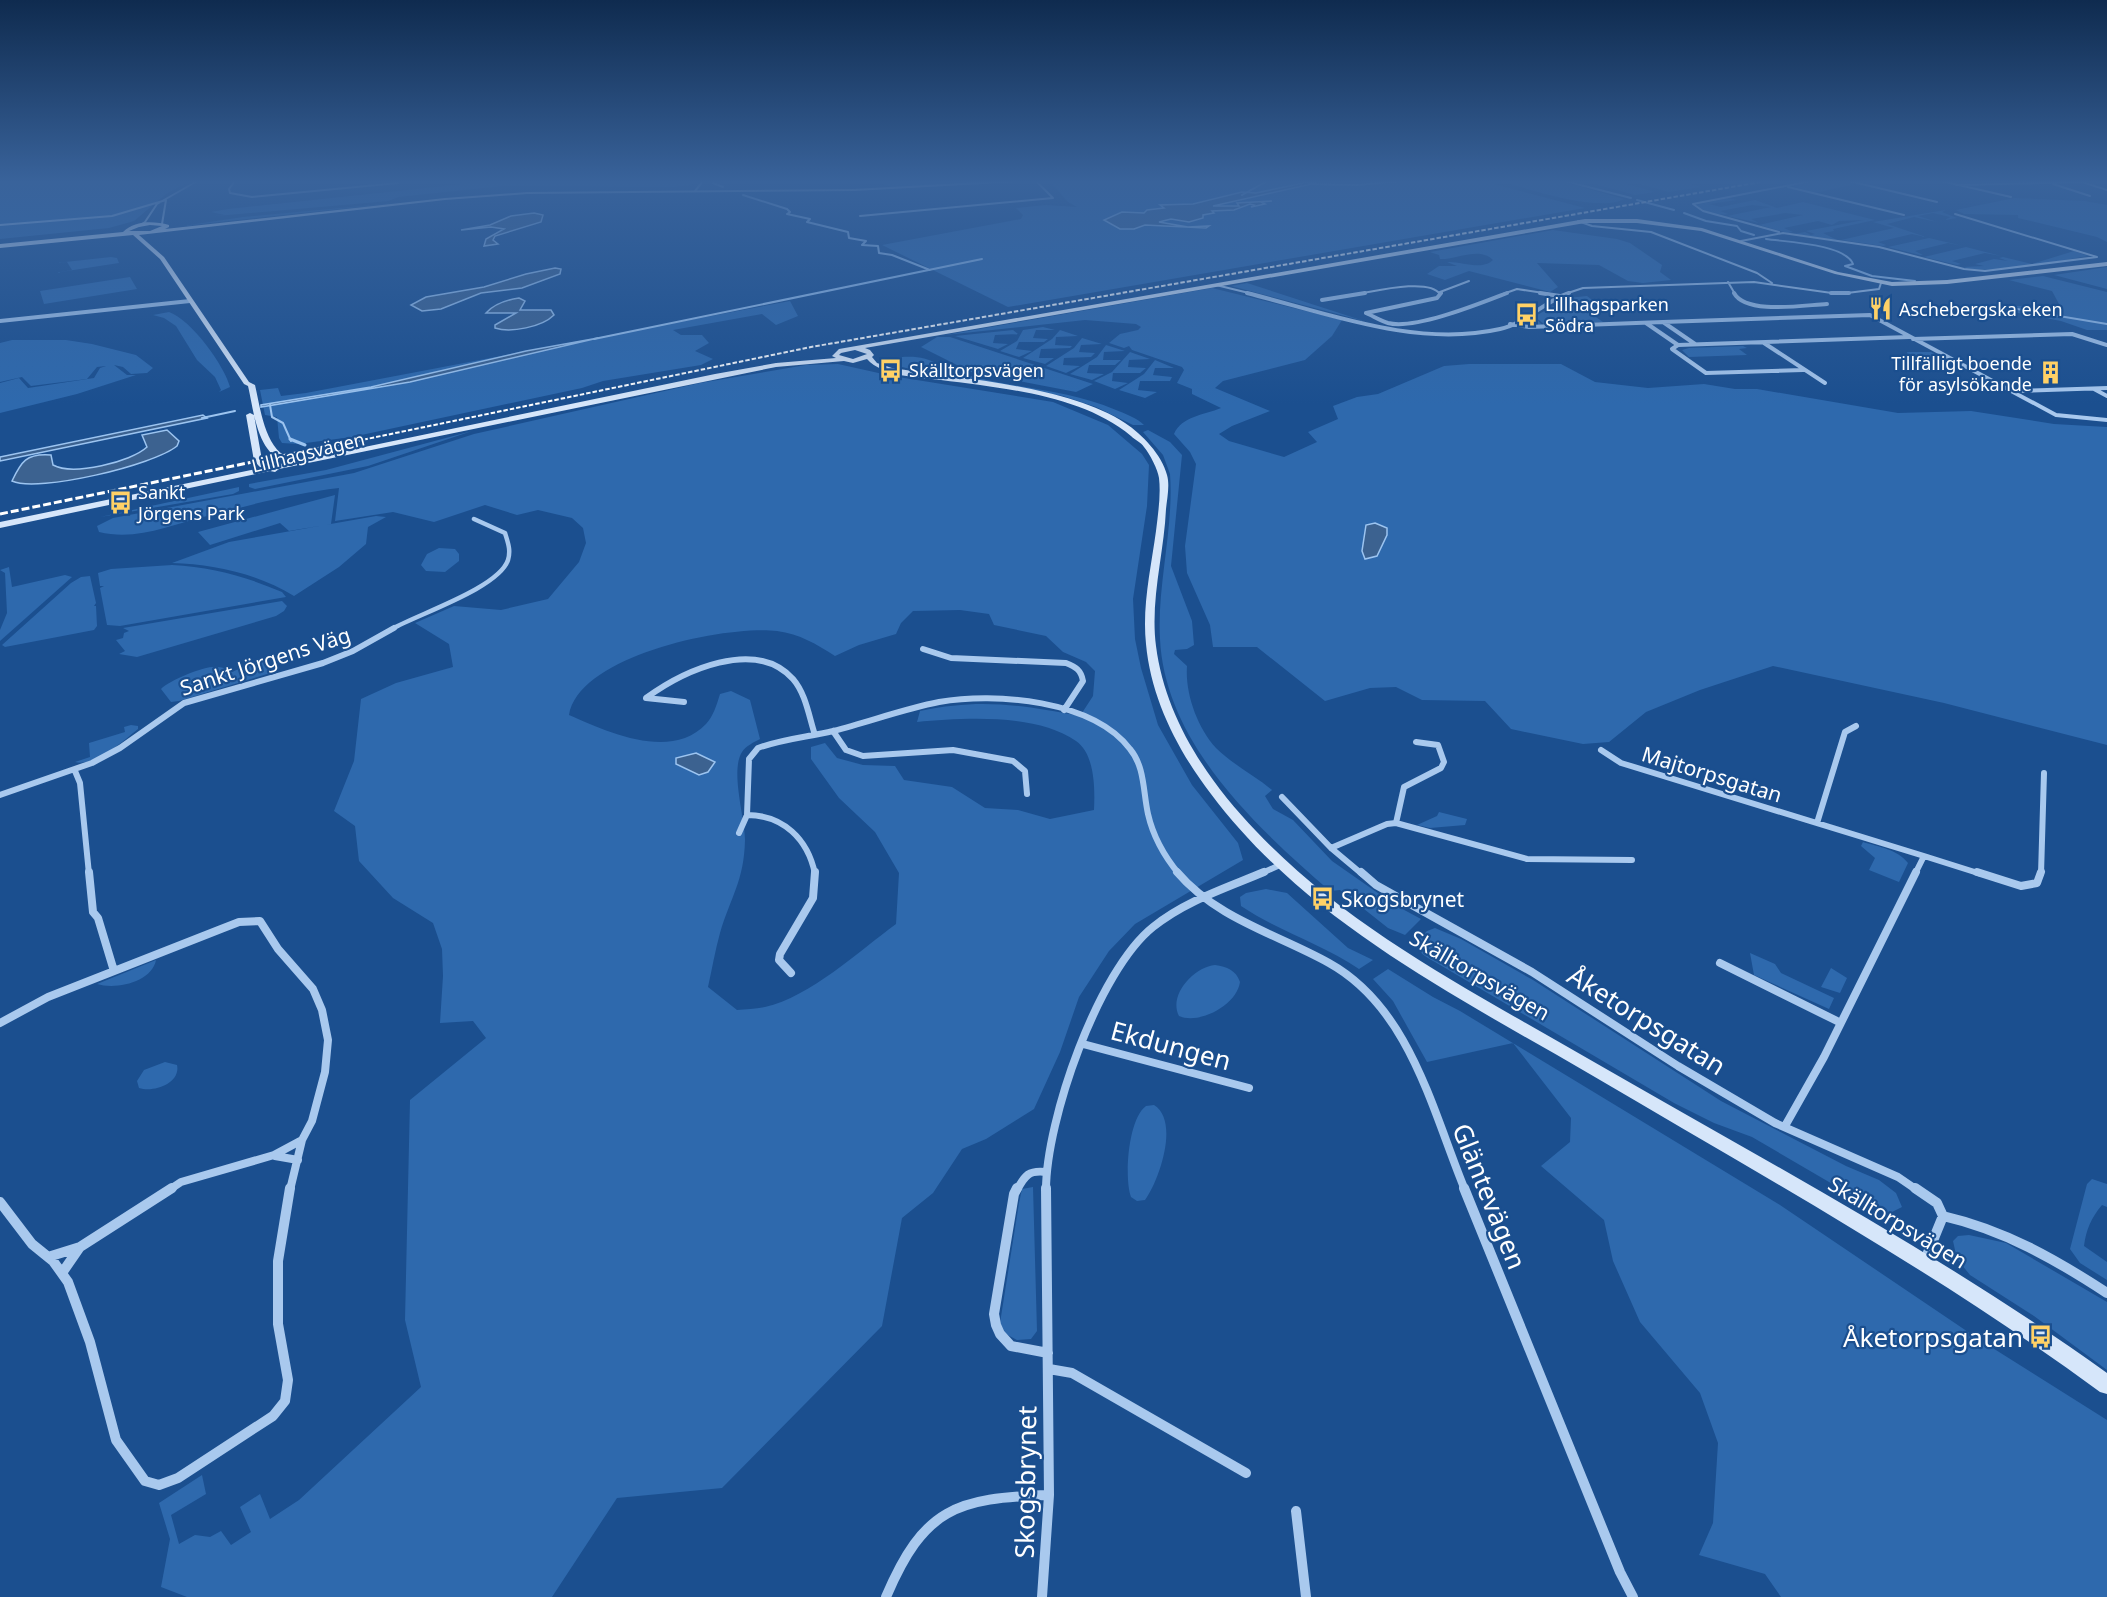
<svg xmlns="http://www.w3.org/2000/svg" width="2107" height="1597" font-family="'Noto Sans',sans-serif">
	<rect width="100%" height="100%" fill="#1b4f8f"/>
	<!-- green -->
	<path fill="#2e69ad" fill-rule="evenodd" d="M0,180h192l-26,14 -32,27 -25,7 -109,11z
		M501,180h141l4,3 49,-3 -5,5 -16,2 -171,-1 -105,11 -9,4 -184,16 20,-2 -14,-3 17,-3z
		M874,180h144l-127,7z
		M1098,180h381l106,28 -577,99 -126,-62 139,-26 2,-4 -7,-7 30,-3 31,2 -9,-5 -16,-18z
		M1499,180h57l68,19c-23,14 -98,-10 -125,-19z
		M1579,180h33l43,12 -20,3z
		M1625,180h51l25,7 -32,5z
		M1823,180h19l28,7 -15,-3 -40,9 -22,-7z
		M1727,198l10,2 -28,4 12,3 34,-7 22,8 26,-6 72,18 -42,9 1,2 -11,2 14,7 -43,-6 11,-2 6,3 4,-1 -9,-3 58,-11 -25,1 -7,4 -14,-4 -34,7 9,4 -5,1 -29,-8 44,-10 -18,-2 -34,6 8,4 -32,-7 44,-9 -19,-2 -32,6 8,3c-11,2 -24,-2 -32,-9z
		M2014,198l71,3 22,4v37l-10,-5 -79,-19v-3l-54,-1 -8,-4z
		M405,202l-222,24 60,-9z
		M1946,210l-4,2 15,6 -12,2 5,-3 -17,-4 -15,3 19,6 -23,-5 -27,7 39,13 -14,-3 -34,8 8,3 -3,1 -42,-6 53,-12 -21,-6z
		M1553,230l64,9 13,4 32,22 -2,7 11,8 -28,3 -15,-2 -29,-16 -62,-2 21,24 -8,5 -81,-21 -24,9 -18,-6 12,-8h18l-10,-4c14,-1 35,9 46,-2 -14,-14 -37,0 -53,-1l-1,-4 -9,-3z
		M1929,238l34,8 -15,-3 -33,8 8,4h-3l-32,-8z
		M1966,247l35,9 -16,-3 -33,8 9,3 -4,1 -33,-8z
		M2074,251l14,5c-33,5 -94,20 -125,11l21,-1 -9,-2 19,-5 14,2 -9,-3 4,-1 29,7z
		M111,257l6,1 2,5 -65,10 18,-3 -5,-8 -11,1z
		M2107,267v22l-53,-14z
		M2043,276l64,16v38h-20l-26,-9 -53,-10 -7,-6 55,3 3,-4 -7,-13 -43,-11z
		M130,277l7,12 -93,15 -4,-13z
		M1247,283l117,38 -133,-35z
		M1212,288l130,32 -10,16 -27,24 -82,21 -8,7 55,23 -38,15 -13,8 10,7 55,16 33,-15 -9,-10 30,-13 -5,-13 24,-9 21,-3 66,-28 25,-2h92l34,18 53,6 56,-4 31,5h22l141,24 73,-2 83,13 53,3v318l-163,-42 -171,-37 -73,24 -54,22 -37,30 -26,2 -72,-15 -26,-28 -63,-1 -26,-13 -26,1 -45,13 -68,-54h-44l-3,-22 -23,-52 -2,-27 11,-82 -6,-12 -16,-18c8,-18 30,-19 47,-26l-29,-14v-5l-15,-6 7,-13 -2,-3 -50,-17 -3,-4 -5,2 -15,-5 11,-9 18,-4 3,-3 -5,-3 -51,-4 -140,15z
		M1587,296l12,9 -10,4 1,4 13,9 -59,2 -9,-7 7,8 -21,-1 47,-26z
		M790,301l8,15 -22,9 -14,-11 -89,16 8,5h21l7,8 -14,8 18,8 -12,6 -98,16 -21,7 -230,49 -54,7 -16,-1 -3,-5 -2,-21 -12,-2 -5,-25 18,-2 3,8 25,-3z
		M169,312c23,8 56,55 61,75l-11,5 2,-2 -6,-13 -18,-17 -21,-34 -12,-8 -11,-3z
		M1043,327l12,3h-19l-3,8 15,1 -4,3h-25l-3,7 16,2 -13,6 -19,-6 17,-10 6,-11z
		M1013,330l5,4 -23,1 -2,8 15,1 -10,5 -43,-13z
		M1060,330l18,6 -22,1 -1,8 17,1 -2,2 -29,1 -2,9h15l-9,6 -22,-6 29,-19z
		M937,337h13l143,47 -17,8 -105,-20 -50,-25z
		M1082,338l20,6 -21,1 -2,7 16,1 -4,4 -27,1 -1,7 17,1 -14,7 -20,-7 28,-18z
		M12,340h54l26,4 44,11 17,13 -6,5 -16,1 -8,-7 -9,-2 13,10h9l-59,19 -77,19v-30l19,-5 9,10 66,-10 6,-10 6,-2 -9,1 -10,12 -56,7 -9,-9 -22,5v-39z
		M1106,345l19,6 -21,1 -1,8h18l-6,5h-26l-2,8 17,1 -12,6 -22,-6 27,-17z
		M1743,346l4,2 -8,1 8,6 -58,2 -7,-7 7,-2z
		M1130,352l20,7 -21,1 -1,7 18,1 -6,5h-27l-1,8 16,2 -13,6 -21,-8 18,-9z
		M1907,352h24l19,10 -26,2 -16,-8z
		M902,357c31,-2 35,10 61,17 51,15 102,14 153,36 10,4 21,8 28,15h-11l-37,-18 -33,-11 -120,-20 -64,-14z
		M1155,360l19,8h-19l-2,7 19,2 -2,4h-30l-2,9 19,2 -12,6 -26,-8 25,-16z
		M838,364l54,12 161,26 55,23 34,29 7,11 -2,41 -14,93 2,40 6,29 17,57 34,60 46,58 5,17 -108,64 -26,27 -30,46 -19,55 -26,57 -48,30 -24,10 -29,44 -31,25 -20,108 -160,162 -105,10 -65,99h-365l-26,-10 9,-48 -11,-36 43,-28 4,19 -35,21 8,29 16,-9 15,2 11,-6 10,14 20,-13 -11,-25 20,-13 10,25 29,-19 122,-113 -16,-67 5,-220 76,-62 -13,-17 -33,2 3,-47 -1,-27 -9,-26 -40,-25 -34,-37 -4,-35 -21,-15 20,-50 7,-62 35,-16 57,-16 -4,-23 -34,-21 39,-17 47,4 47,-11 31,-37 7,-19 -3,-15 -11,-10 -34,-8 -21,5 -32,-10 -51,17 -41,-10 -58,9 4,-33c-44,5 -89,17 -132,28 -37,9 -70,25 -108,16l-2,-6 16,-8 241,-45 120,-39 226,-51 106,-18zM960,610l29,4 5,11 52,11 17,16 23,10 9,9 -2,25 -13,20c-61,-11 -98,-18 -160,-5l-3,11c47,-4 118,-9 159,19 19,13 19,48 18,69l-44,9 -32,-9 -33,-2 -33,-21 -48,-7 -9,-14 -32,-1 -26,-7 -12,-15 -14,4v12l28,39 36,34 24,41 -3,51c-37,27 -86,73 -131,83 -9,2 -19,2 -28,3l-29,-23c4,-18 7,-36 12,-54 11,-37 24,-52 25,-93 0,-22 -15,-69 -3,-88 4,-6 12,-10 18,-13l-10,-39 -19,-9 -11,3c-3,10 -7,23 -14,30 -35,37 -99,8 -137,-9 10,-60 157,-90 208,-84 23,3 39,13 58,25l24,-11 37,-11 5,-11 12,-12z
		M1148,430l22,12 12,13 -11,111 21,55 2,24 -7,4 -12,1 -1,4 13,12c-2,27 10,61 29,82 16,16 38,27 56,42l-7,6 8,13 20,11 39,41 63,44 26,14 -16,16 -17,-7 -48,-38 -10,1c-74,-64 -165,-148 -170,-252 -3,-55 14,-110 10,-165l-7,-19 -20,-23z
		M472,431l-104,35 -113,23 -6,-2v-3l77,-14z
		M239,487v4l-6,3 -133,23z
		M335,495l-4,29 -42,7 -9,-8 -70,22 -12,-13z
		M376,516l10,1 -18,10 -2,17 -27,23 -45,29c-36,-22 -80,-32 -122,-33l57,-21z
		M439,548l16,1 4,5v7l-14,11 -19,-1 -5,-6 6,-11z
		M172,565c40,2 75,12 110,27l4,5 -166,29 -13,-1 -7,-37 4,-2h-4l-2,-13 13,-4z
		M9,567l3,20 53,-12 7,2 -72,64v-11l7,-17 -2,-40 -5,-3z
		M90,576l6,27 -2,3h2l1,20 -3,4 -89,17 -3,-2 69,-62 10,-6z
		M282,601l5,5 -3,5 -8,5 -139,41 -18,-3 6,-3 -9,-11 7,-2 1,-5 5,-2 -6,-3z
		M263,658l14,13 -98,30 -8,1 -10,-13c9,-9 45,-24 57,-22 5,0 10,3 14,5z
		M131,725l7,1v3c-15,12 -43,38 -63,33l15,-5 -1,-14 36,-11 -1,-5z
		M1439,812l28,7 -2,6 -35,3 -13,-3 20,-9z
		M1863,842c16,5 34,7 45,21l-9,19 -30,-12 6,-12 -14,-12z
		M1266,889l21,4 61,55 25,12 -14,9c-37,-25 -81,-38 -118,-63l-1,-9 6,-4z
		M1435,928l26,11 72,41 188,121 125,65 33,14 17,13 6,14 -14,7 -11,-4 -125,-73 -38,-14 -40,-20 -239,-141c-9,-5 -18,-9 -18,-21l10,-10z
		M1750,953l25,11 6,9 53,25 -5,11 -75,-34z
		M156,960c-4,22 -40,30 -59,24z
		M1215,965c12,2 21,5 25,17 -3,23 -41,43 -61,34 -11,-21 15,-49 36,-51z
		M1831,968l16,10 -7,15 -19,-6z
		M1388,969l45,28 27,14 320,194 200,135 127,80v177h-326l-16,-23 -66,-19 14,-32 5,-80 -18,-50 -60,-71 -27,-61 -9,-41 -63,-54 29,-24 1,-24 -58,-75 -86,19 -34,-61 -20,-22z
		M165,1062l12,3c4,18 -23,28 -38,23l-2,-7 7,-11z
		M1154,1105c26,16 5,76 -9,95l-8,1 -6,-4c-7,-19 -3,-78 15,-91z
		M2092,1179l15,5v23l-5,-2c-11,13 -16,25 -18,41l23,16v18l-27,-17 -10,-14 17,-65z
		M1033,1187l4,144 -6,8 -14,1 -13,-7 -4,-10 19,-120 3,-14z
		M1969,1235l37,8 101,59v68l-73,-54 -64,-41 -13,-16 -4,-18 5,-5z"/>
	<!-- water -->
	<path fill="#3c6290" stroke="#9cc4f0" stroke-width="1.5" d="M1308,182l8,1 -103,23h26l-2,-3 35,-2 -11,1 4,2 -14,3 3,-2 -4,-1 -16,6 -22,1 2,2 -11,2v3l-14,4 -18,-3 -12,3 29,5 21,-1 -3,2 -61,-3 -11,4h-14l-16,-9 18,-8 22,1 3,-3 17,-2 -4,-3 33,-1 49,-12 14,1z
		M534,213l9,2 -2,7 -46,14 -2,4 5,4 -14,2 2,-7 18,-10 -13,-2 -30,3 29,-5 21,-9z
		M555,268l6,1 -1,5 -38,14 -41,5 -40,16 -19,2 -11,-6 15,-8 58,-10 42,-13z
		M519,298l6,3 -5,9h31l3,5c-12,12 -43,18 -59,13v-3l21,-12h-30c8,-9 20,-13 33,-15z
		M598,338l-188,44 -149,25v-2l110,-18 155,-36z
		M203,415l4,3 -207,43v-4z
		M167,430l12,11 -2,5c-23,19 -139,47 -165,35 9,-19 14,-28 39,-26l2,10c20,11 78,-3 94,-18l-5,-12z
		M1375,523l12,5v7l-10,21 -12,3 -3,-8 4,-26z
		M696,753l19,9 -7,10 -9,3 -23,-11v-6z"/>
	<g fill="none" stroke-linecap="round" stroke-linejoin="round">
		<!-- stream-far1 -->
		<path stroke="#9cc4f0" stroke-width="2" d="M1561,180l70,18
			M713,183l10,4
			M1308,184l49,1 56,-5
			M743,195l44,14 3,3 -3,2 23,5 -3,3 41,10 1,6 17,3 -4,4 16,1 1,7 13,2 38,15
			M1242,195l27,-15
			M1637,200l37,10
			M1684,213l22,8 31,5 4,5 13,4
			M1766,239c20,3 79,5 87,25l-8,2 27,10 43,5
			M2005,307l102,17
			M594,339l388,-80
			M270,405l2,12 11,6 8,18
			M202,418l33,-7"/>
		<!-- stream -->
		<path stroke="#9cc4f0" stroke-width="3" d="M290,439l15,6"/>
		<!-- street-far5 -->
		<path stroke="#a9c9ee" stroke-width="2" d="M92,180h27
			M236,180l-7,9 1,4 22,4 146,-14
			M1845,180l92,22
			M1937,180l74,17
			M975,181h32
			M2079,181l28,9
			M2053,184l37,12
			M1956,185l126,-3
			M1788,187l116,28
			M695,191l9,-11
			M860,216l193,-18 -16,-16
			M1578,221l14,5 59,6 106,41 15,10
			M162,224l4,-24
			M0,225l112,-9 54,-16
			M139,226l6,-4 12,-18 42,-24
			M1779,232l-76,-21 -10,-7 123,-24
			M1741,241l42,-8 96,14 85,22 21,2 112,-14 -142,-43
			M1728,282l7,12
			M1216,285l37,9
			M1440,292l29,-11
			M1358,294c18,-3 71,-16 82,0
			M1503,294l14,-5 33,5
			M1565,294l18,-6 171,-6 85,12 40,-5 2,-6"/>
		<!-- street-far4 -->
		<path stroke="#a9c9ee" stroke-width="4" d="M1247,293c80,20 169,55 253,36 24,-5 45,-28 69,-36
			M1540,293l20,3
			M1734,293c12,22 70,12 93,11
			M1831,293h18
			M1322,300l43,-7
			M1366,313l71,-15 4,-5
			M1366,313c7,3 15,8 22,10 27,7 93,-20 119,-30
			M0,321l190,-20
			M1663,322l207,-7 186,100 51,5
			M1646,323l32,22 231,-8
			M1510,324l19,3 134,-5 32,22
			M1913,339l159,-5 35,11
			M1764,343l61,40
			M1678,345l-6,4 34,24 97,-3
			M2094,389l13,7
			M2015,391l92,-3"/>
		<!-- street-far3 -->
		<path stroke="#a9c9ee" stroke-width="4.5" d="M392,629c26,-15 107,-41 116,-69 3,-10 0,-17 -3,-27l-31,-14"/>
		<!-- street-far2 -->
		<path stroke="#a9c9ee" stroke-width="6" d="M923,649l28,9 115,5c10,4 15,7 17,18l-19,29
			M684,702l-38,-4c37,-27 109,-61 147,-19 13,15 16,38 22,56
			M833,731l13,19 17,6 90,-6 60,11 12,10 2,23
			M1601,750l20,13 303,93 -9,18
			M75,771l5,12 9,91
			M0,795l92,-32 28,-15 64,-45 139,-40 30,-12 41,-23
			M1282,797l49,51 31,26
			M747,815c36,0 61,24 68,59
			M1396,823l131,36 105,1
			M1817,823l28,-91 11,-6
			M739,833l8,-18 2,-56 9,-11c24,-9 50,-11 75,-17 36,-9 70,-22 106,-29 56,-10 154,-2 191,47 15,18 13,43 18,65 5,22 16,42 31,60
			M1331,848l56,-24 9,-1 8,-36 37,-19 3,-6 -6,-17 -22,-3
			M1924,856l57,18
			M1260,874l22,-10
			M2041,874l3,-101"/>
		<!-- street-far1 -->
		<path stroke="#a9c9ee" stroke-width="8" d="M89,872l4,40 5,6 16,53
			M1177,872c40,47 100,62 152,91 81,45 103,147 136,227
			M1361,872l15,13 156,87 146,94 97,57 123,54 19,13
			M1977,872l44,14 16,-3 4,-11
			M1720,963l119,59
			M791,973l-12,-13 1,-6 33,-56 2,-26
			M0,1023l48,-26 173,-68 18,-7 21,-1 18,28 35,40 9,21 6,30 -3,32 -13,49 -10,19 -12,50
			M1083,1044l166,44
			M1785,1126l39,-69 92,-185
			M275,1156l23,4
			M169,1190l12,-8 93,-27 28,-15
			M1017,1190c8,-15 12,-20 29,-18
			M1046,1190c0,-70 52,-219 107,-263 32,-26 73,-39 111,-55"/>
		<!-- street -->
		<path stroke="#a9c9ee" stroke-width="10" d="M1017,1188l-3,6 -20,120 2,11 4,9 11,12 37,7
			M1464,1188l156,384 13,25
			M1915,1188l22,15 6,13 -18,44
			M0,1202l32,42 21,17 15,21 22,60 26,98 29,41 14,4 19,-7 95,-62 12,-15 3,-21 -10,-56v-63l12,-73
			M1943,1216c61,14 112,43 164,77
			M48,1257l32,-10 92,-59
			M62,1273l18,-26
			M1049,1369l23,4 174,100
			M1296,1511l10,86
			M886,1597c38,-89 70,-99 163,-102
			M1042,1597l7,-102 -3,-307"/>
		<!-- secondary -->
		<path fill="#d6e6fa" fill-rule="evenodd" d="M1015,180h39l-200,11 -327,3 -82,6 -306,35 25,22 85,125 6,3c5,21 10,64 33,72 4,2 10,2 14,3l413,-86 61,-11 60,-5 -4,-2 7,-7 746,-130h52l65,9 136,44 54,10 55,-2 160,-18v4l-160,18 -55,2 -57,-12 -134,-43 -64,-8h-52l-720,125 5,2 4,5 -2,2 5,6 15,5c68,11 175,17 233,55 17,11 37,32 42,52 3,10 0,24 -1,34 -2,45 -16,91 -10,137 9,71 51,134 100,185 93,98 215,160 331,227 175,101 356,197 520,315v21l-7,-2c-162,-119 -339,-217 -512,-319 -134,-78 -282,-152 -377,-279 -33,-43 -60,-95 -65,-150 -4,-38 5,-76 10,-113 2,-17 5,-36 3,-53 -1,-8 -9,-24 -15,-31 -3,-5 -9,-7 -13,-11 -49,-41 -129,-48 -190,-56 -23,-3 -58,-3 -74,-21l-14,4 -9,-2 -68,6 -497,102 -4,3 -5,-1 -270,57v-6l261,-54 -7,-7 -8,-46 4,-2 4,2 8,45 8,6 19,-4c-32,-5 -35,-51 -41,-76l-4,-2 -84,-125 -27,-24 -133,13v-4l123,-12c12,-12 31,-11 46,-7v2l-4,2 280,-31 82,-6 327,-3zM150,225l12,1 -12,5h-21l10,-4zM855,350l12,4 -14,5 -14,-4 2,-2z"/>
		<!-- rail-far1 -->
		<path stroke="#fff" stroke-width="2" stroke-dasharray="4.5 2" stroke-linecap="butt" d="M357,441l454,-94 961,-167"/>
		<!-- rail -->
		<path stroke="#fff" stroke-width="3" stroke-dasharray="8 3" stroke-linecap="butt" d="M0,514l364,-75"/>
	</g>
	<!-- sky -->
	<linearGradient id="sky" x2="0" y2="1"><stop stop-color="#0f2b4f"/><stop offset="0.45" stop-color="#39639b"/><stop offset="1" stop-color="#39639b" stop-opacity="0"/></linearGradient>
	<rect width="2107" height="404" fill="url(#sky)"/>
	<!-- icons -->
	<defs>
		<symbol id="restaurant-bare" viewBox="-9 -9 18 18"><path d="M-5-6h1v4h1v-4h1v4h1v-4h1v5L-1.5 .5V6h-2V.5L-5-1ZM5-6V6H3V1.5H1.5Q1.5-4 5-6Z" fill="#ffd166" stroke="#1b4f8f" stroke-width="2.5" paint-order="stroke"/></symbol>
		<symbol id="bus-bare" viewBox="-9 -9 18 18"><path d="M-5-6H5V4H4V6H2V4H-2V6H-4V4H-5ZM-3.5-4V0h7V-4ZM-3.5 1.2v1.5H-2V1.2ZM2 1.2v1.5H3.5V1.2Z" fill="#ffd166" stroke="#1b4f8f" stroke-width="2.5" paint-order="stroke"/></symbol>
		<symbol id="building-bare" viewBox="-9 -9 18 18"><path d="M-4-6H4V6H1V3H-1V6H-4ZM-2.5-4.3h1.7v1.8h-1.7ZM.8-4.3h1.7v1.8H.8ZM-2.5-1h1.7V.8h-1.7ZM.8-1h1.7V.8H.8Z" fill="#ffd166" stroke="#1b4f8f" stroke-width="2.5" paint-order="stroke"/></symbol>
	</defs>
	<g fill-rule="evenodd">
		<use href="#restaurant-bare" x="1864" y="292" width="33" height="33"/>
		<use href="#bus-bare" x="1510" y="298" width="33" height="33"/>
		<use href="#bus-bare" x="874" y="354" width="33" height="33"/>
		<use href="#building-bare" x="2034" y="356" width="33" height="33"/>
		<use href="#bus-bare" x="104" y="486" width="33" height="33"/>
		<use href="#bus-bare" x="1306" y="882" width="33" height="33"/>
		<use href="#bus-bare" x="2024" y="1320" width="33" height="33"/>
	</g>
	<g text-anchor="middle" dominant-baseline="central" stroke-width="4.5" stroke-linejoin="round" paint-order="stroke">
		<!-- far-poi labels -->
		<g font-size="18" fill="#fff" stroke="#1b4f8f" text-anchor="start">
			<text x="1545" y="304">Lillhagsparken<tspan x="1545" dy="21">Södra</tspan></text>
			<text x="1899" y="309">Aschebergska eken</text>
			<text x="2032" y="363" text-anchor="end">Tillfälligt boende<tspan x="2032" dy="21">för asylsökande</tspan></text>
			<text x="909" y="370">Skälltorpsvägen</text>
			<text x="138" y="492">Sankt<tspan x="138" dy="21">Jörgens Park</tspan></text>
		</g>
		<!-- far-street labels -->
		<g font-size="18" fill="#fff" stroke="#1b4f8f">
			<text transform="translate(308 452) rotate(-14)">Lillhagsvägen</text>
		</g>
		<!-- street labels -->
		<g font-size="21" fill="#fff" stroke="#1b4f8f">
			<text transform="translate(265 661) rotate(-18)">Sankt Jörgens Väg</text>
			<text transform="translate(1712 774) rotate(17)">Majtorpsgatan</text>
			<text transform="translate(1480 975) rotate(30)">Skälltorpsvägen</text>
			<text transform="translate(1898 1222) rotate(31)">Skälltorpsvägen</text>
		</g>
		<!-- poi labels -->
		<g font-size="21" fill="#fff" stroke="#1b4f8f" text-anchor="start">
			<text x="1341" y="899">Skogsbrynet</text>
		</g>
		<!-- near-street labels -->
		<g font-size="26" fill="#fff" stroke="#1b4f8f">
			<text transform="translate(1647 1020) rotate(32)">Åketorpsgatan</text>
			<text transform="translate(1171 1045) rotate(15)">Ekdungen</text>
			<text transform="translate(1490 1196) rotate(68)">Gläntevägen</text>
			<text transform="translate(1025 1482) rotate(-89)">Skogsbrynet</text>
		</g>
		<!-- near-poi labels -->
		<g font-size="26" fill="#fff" stroke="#1b4f8f" text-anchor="end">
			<text x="2023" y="1337">Åketorpsgatan</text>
		</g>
	</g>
</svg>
